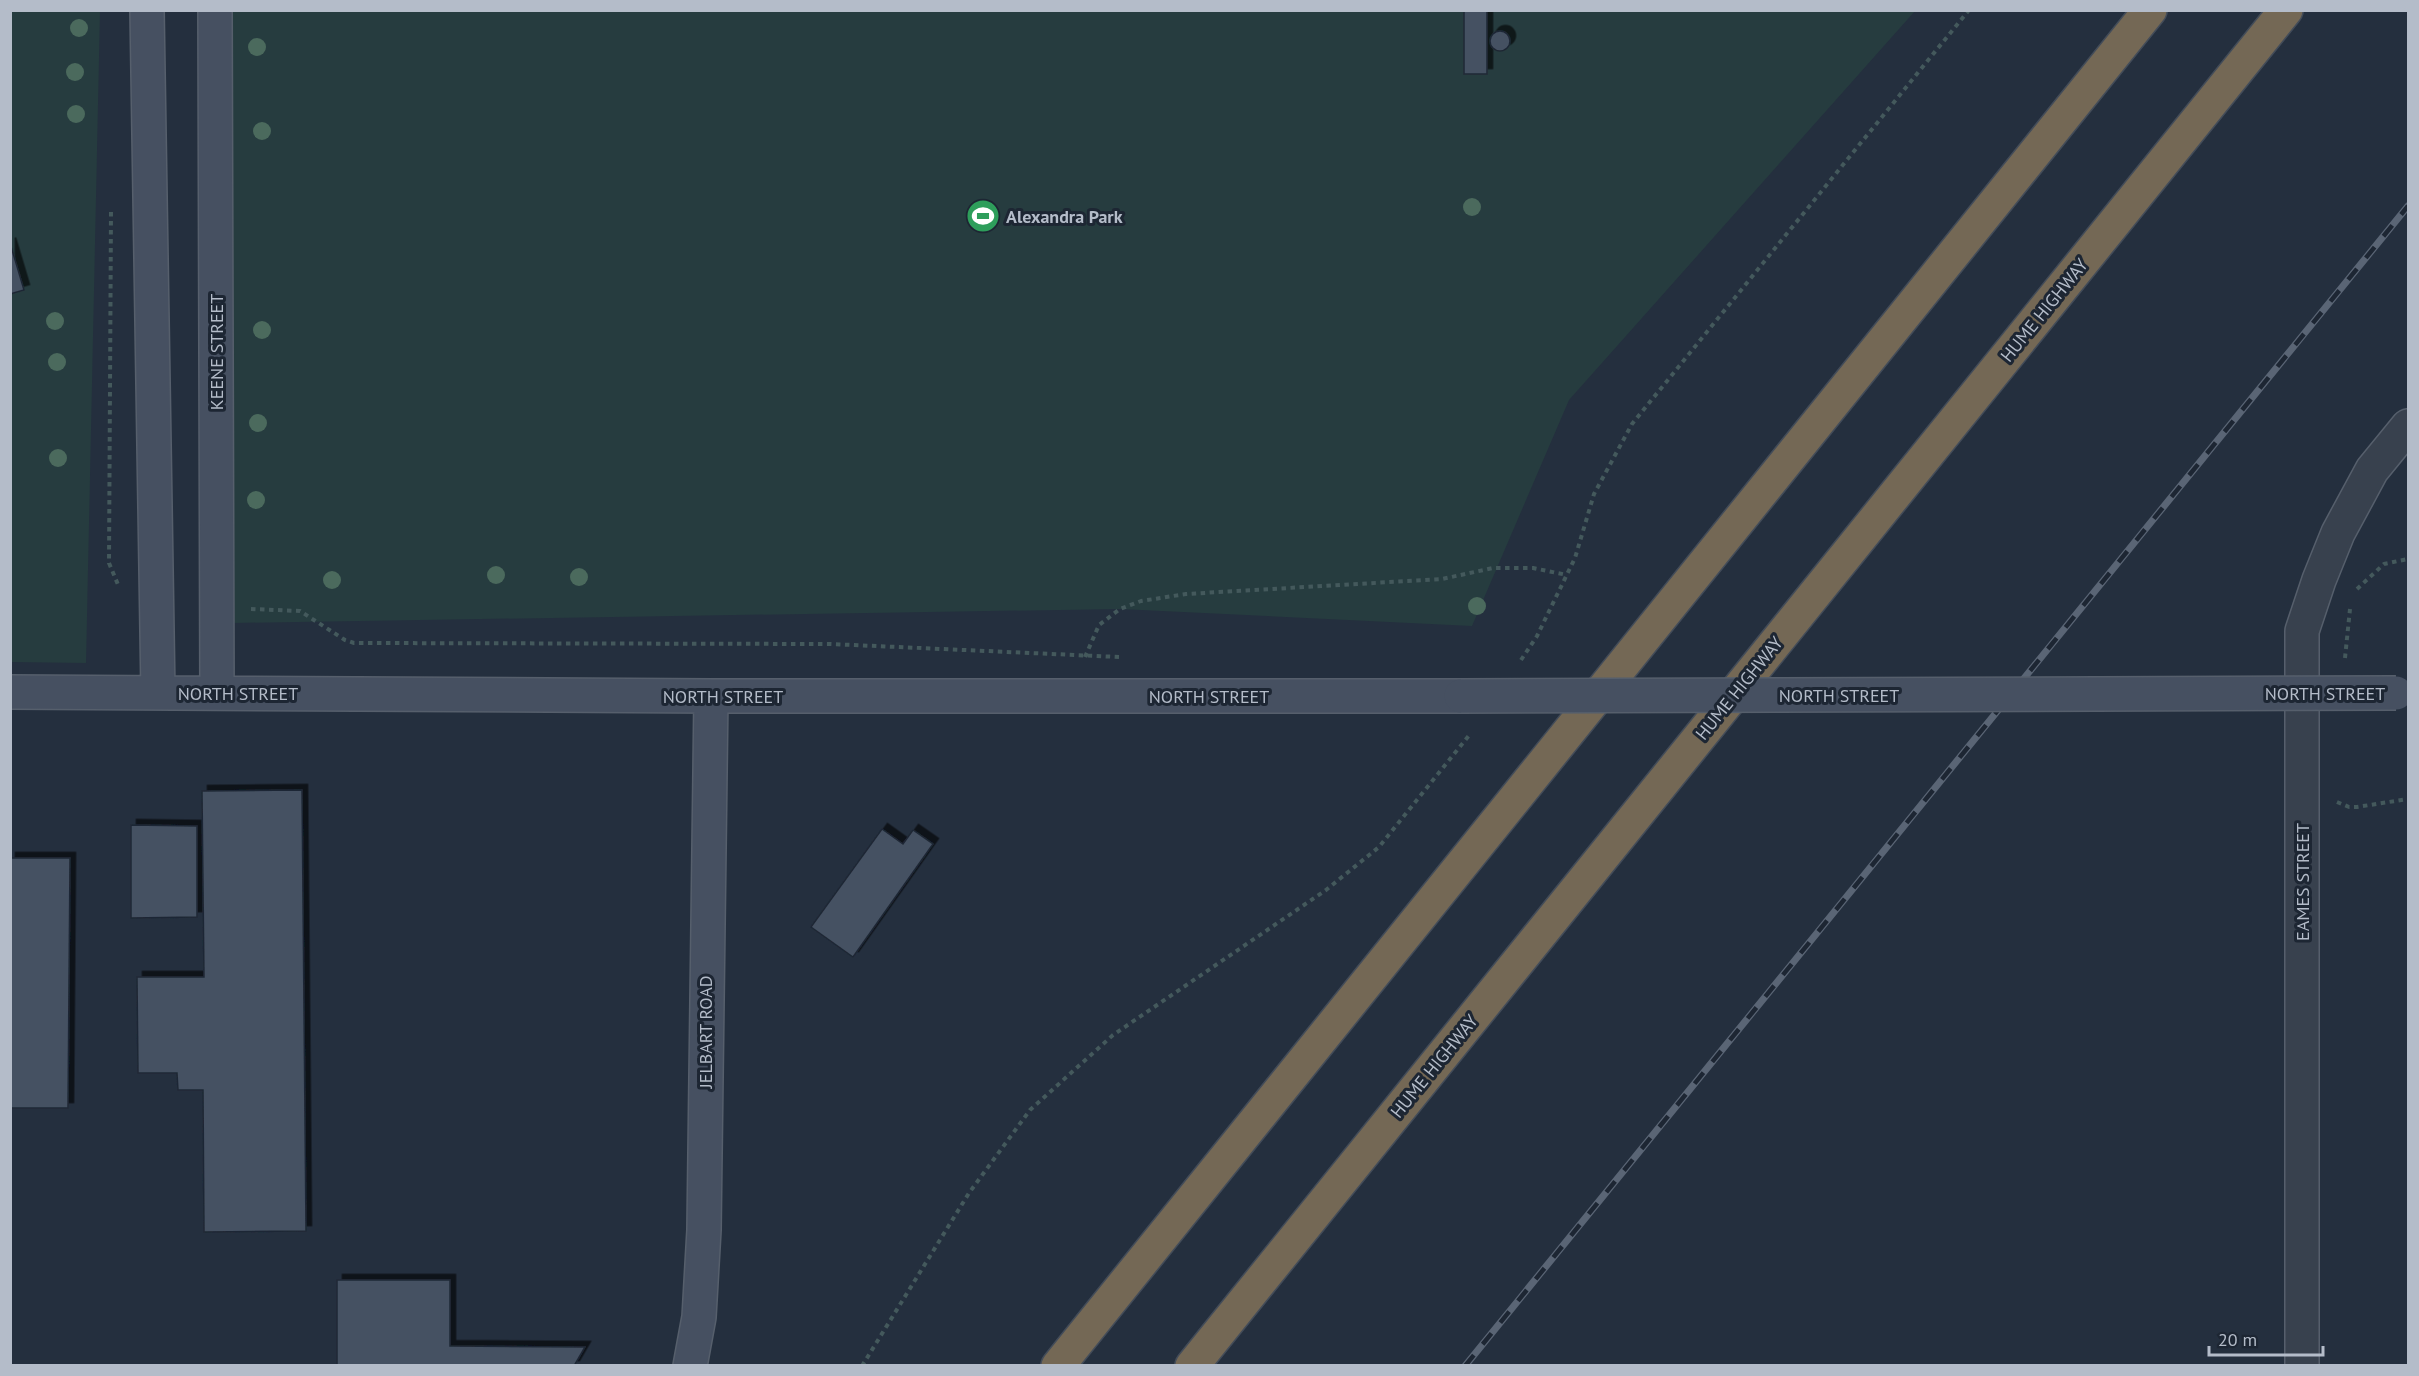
<svg xmlns="http://www.w3.org/2000/svg" width="2419" height="1376" font-family="'PT Sans',sans-serif">
	<defs>
		<filter id="shadow"><feDropShadow dx="5.5" dy="-5.5" stdDeviation="0" flood-color="#0009"/></filter>
	</defs>
	<rect width="100%" height="100%" fill="#242f3e"/>
	<!-- green -->
	<path fill="#263c3f" d="M11,11h89l-14,652 -75,-1z
		M233,11h1682l-346,389 -97,226 -352,-17 -888,14z"/>
	<!-- building -->
	<path fill="#455162" stroke="#1f2835" stroke-width="1.5" filter="url(#shadow)" d="M1464,10h23v64h-23z
		M1490 41a10 10 0 1 1 20 0a10 10 0 1 1-20 0Z
		M10,243l14,47 -14,4z
		M302,790l4,441 -102,1 -1,-142h-25l-1,-17h-39l-1,-96h67l-2,-186z
		M131,825l66,1v91l-66,1z
		M882,829l21,15 10,-14 20,14 -80,113 -42,-30z
		M10,858h60l-2,250h-58z
		M337,1280h113v66l135,1 -11,19h-237z"/>
	<g fill="none" stroke-linecap="round" stroke-linejoin="round">
		<defs>
			<path id="street" d="M2302,1366v-735l17,-51 19,-47 34,-63 36,-44"/>
			<path id="secondary" d="M147,10l11,683
				M215,10l2,683
				M10,692l701,4h750
				M690,1366l9,-49 5,-87 7,-534"/>
			<path id="highway" d="M1058,1366l1092,-1356
				M1192,1366l1094,-1356"/>
		</defs>
		<!-- street casing -->
		<use href="#street" stroke="#565f6c" stroke-width="36"/>
		<!-- secondary casing -->
		<use href="#secondary" stroke="#565f6c" stroke-width="36"/>
		<!-- highway casing -->
		<use href="#highway" stroke="#434c59" stroke-width="36"/>
		<!-- path -->
		<path stroke="#44595c" stroke-width="4" stroke-dasharray="4.5 4.5" stroke-linecap="butt" d="M111,212l-2,351 10,24
			M2357,589l27,-25 24,-5
			M251,609l49,2 45,29 9,3 477,1 288,13
			M1085,657l14,-32 21,-16 21,-8 45,-7 256,-15 51,-11h40l34,7
			M2345,658l5,-49
			M1521,660l16,-24 38,-78 19,-64 38,-70 337,-414
			M2337,802l12,5h8l51,-8
			M862,1366l107,-173 61,-83 83,-75 213,-145 53,-43 92,-114"/>
		<!-- street -->
		<use href="#street" stroke="#38414e" stroke-width="33"/>
		<!-- secondary -->
		<use href="#secondary" stroke="#465061" stroke-width="33"/>
		<!-- highway -->
		<use href="#highway" stroke="#746855" stroke-width="33"/>
		<defs>
			<path id="rail" d="M1465,1366l943,-1160"/>
		</defs>
		<!-- rail casing -->
		<use href="#rail" stroke="#5a6575" stroke-width="7"/>
		<!-- rail -->
		<use href="#rail" stroke="#1d2633" stroke-width="4.5" stroke-dasharray="14" stroke-linecap="butt"/>
		<defs>
			<path id="secondary-bridge" d="M1461,696l935,-3"/>
		</defs>
		<!-- secondary-bridge casing -->
		<use href="#secondary-bridge" stroke="#565f6c" stroke-width="36" stroke-linecap="butt"/>
		<!-- secondary-bridge -->
		<use href="#secondary-bridge" stroke="#465061" stroke-width="33"/>
	</g>
	<!-- trees -->
	<g fill="#4b6a5d">
		<circle cx="79" cy="28" r="9"/>
		<circle cx="257" cy="47" r="9"/>
		<circle cx="75" cy="72" r="9"/>
		<circle cx="76" cy="114" r="9"/>
		<circle cx="262" cy="131" r="9"/>
		<circle cx="1472" cy="207" r="9"/>
		<circle cx="55" cy="321" r="9"/>
		<circle cx="262" cy="330" r="9"/>
		<circle cx="57" cy="362" r="9"/>
		<circle cx="258" cy="423" r="9"/>
		<circle cx="58" cy="458" r="9"/>
		<circle cx="256" cy="500" r="9"/>
		<circle cx="496" cy="575" r="9"/>
		<circle cx="579" cy="577" r="9"/>
		<circle cx="332" cy="580" r="9"/>
		<circle cx="1477" cy="606" r="9"/>
	</g>
	<!-- icons -->
	<defs>
		<symbol id="stadium-disc" viewBox="-11 -11 22 22"><circle r="9.5" fill="#2e9e5b" stroke="#1d2633"/><path d="M0-5a6.5 5 0 1 0 0 10a6.5 5 0 1 0 0-10ZM-3.5-1.8h7v3.6h-7Z" fill="#fff"/></symbol>
	</defs>
	<g fill-rule="evenodd">
		<use href="#stadium-disc" x="964" y="197" width="38" height="38"/>
	</g>
	<g text-anchor="middle" dominant-baseline="central" stroke-width="6" stroke-linejoin="round" paint-order="stroke">
		<!-- poi labels -->
		<g font-size="18" font-weight="bold" fill="#b4bcc9" stroke="#1d2633" text-anchor="start">
			<text x="1006" y="216">Alexandra Park</text>
		</g>
		<!-- street labels -->
		<g font-size="18" fill="#b4bcc9" stroke="#1d2633">
			<text transform="translate(2044 310) rotate(-51)">HUME HIGHWAY</text>
			<text transform="translate(216 352) rotate(-90)">KEENE STREET</text>
			<text transform="translate(1739 688) rotate(-51)">HUME HIGHWAY</text>
			<text x="238" y="693">NORTH STREET</text>
			<text x="2325" y="693">NORTH STREET</text>
			<text x="1839" y="695">NORTH STREET</text>
			<text x="723" y="696">NORTH STREET</text>
			<text x="1209" y="696">NORTH STREET</text>
			<text transform="translate(2302 882) rotate(-90)">EAMES STREET</text>
			<text transform="translate(705 1032) rotate(-90)">JELBART ROAD</text>
			<text transform="translate(1434 1066) rotate(-51)">HUME HIGHWAY</text>
		</g>
	</g>
	<!-- border -->
	<rect width="2419" height="1376" fill="none" stroke="#b4bcc9" stroke-width="24"/>
	<!-- scale -->
	<path d="M2209 1346v9h114v-9" fill="none" stroke="#b4bcc9" stroke-width="3"/>
	<text x="2218" y="1346" font-size="18" fill="#b4bcc9" stroke="#1d2633" stroke-width="4.5" paint-order="stroke">20 m</text>
</svg>
